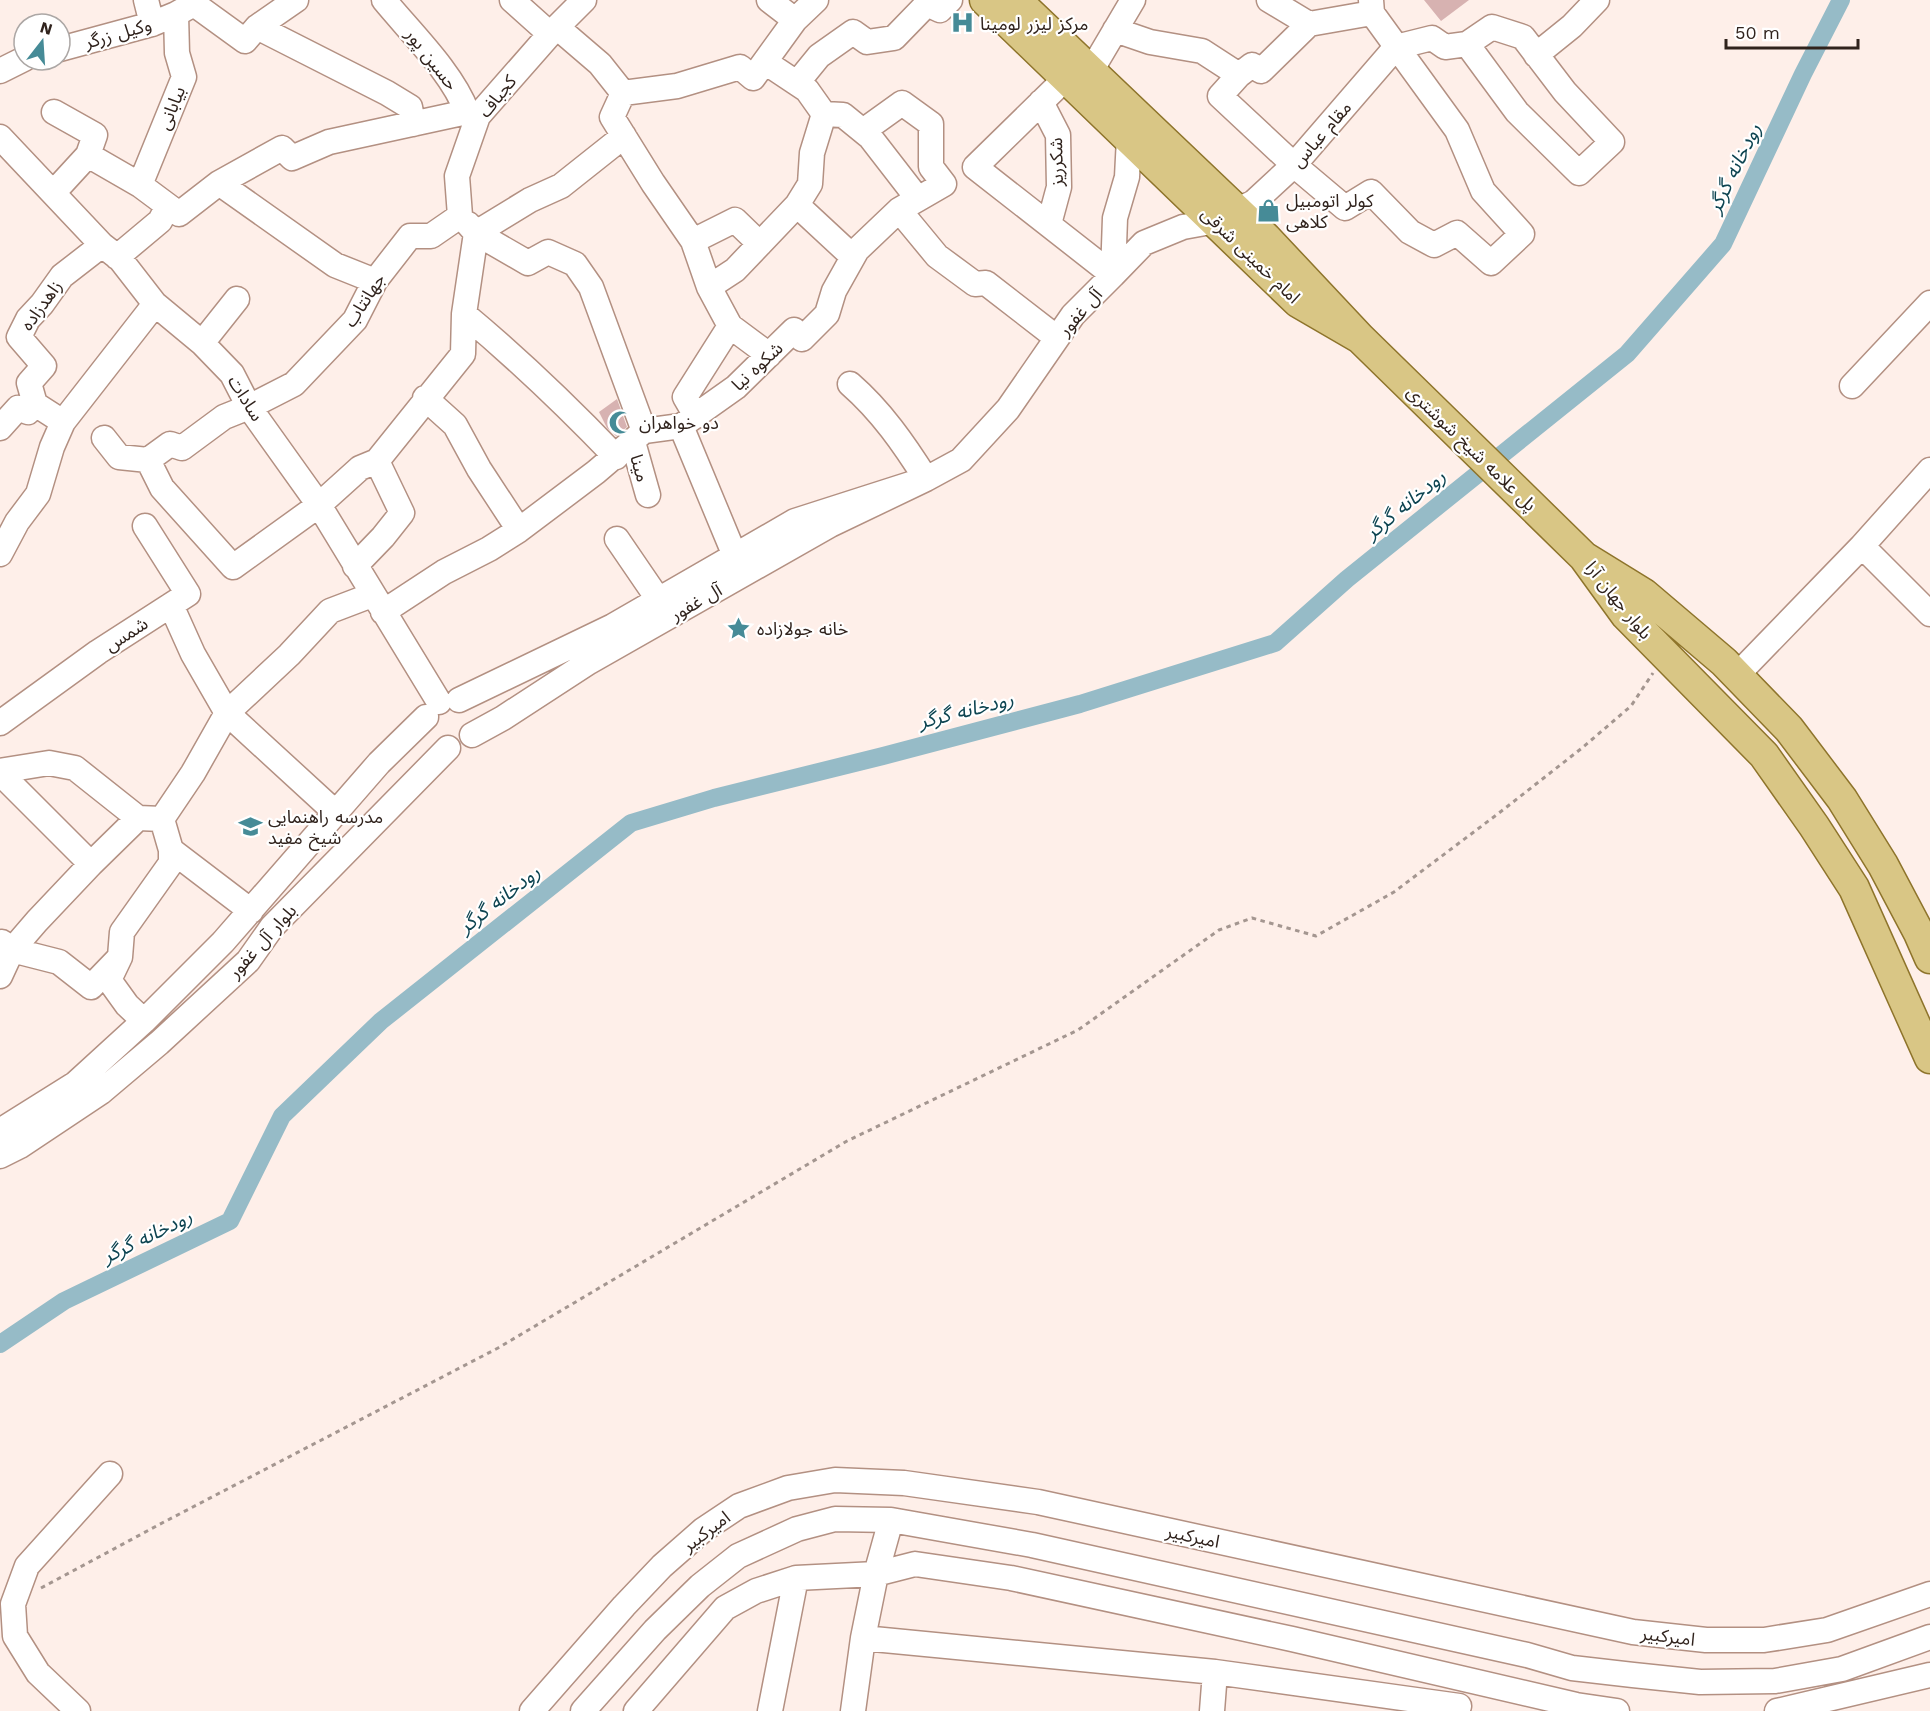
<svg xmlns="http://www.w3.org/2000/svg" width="1930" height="1711" font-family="'Work Sans','Noto Sans Arabic',sans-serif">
	<rect width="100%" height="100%" fill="#feefe9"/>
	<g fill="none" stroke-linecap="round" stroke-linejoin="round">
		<!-- canal -->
		<path stroke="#96bbc7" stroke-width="18" d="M0,1344l64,-43 166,-80 52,-105 99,-95 250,-198 83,-25 169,-42 197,-52 195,-61 72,-64 280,-225 96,-110 80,-170 38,-74"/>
	</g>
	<!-- building -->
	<path fill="#d7b2b1" d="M1424,0h45l-28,21z
		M617,399l10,28 -11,9 -9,-8 -8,-16z"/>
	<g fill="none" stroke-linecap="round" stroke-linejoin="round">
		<defs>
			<path id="minor" d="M146,0l6,24
				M194,0v4l51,37 12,-14
				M296,0l-39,27 130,66 23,14 3,17
				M384,0c27,33 68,72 83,112l11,4
				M512,0l38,34
				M769,0l26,20
				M1269,0l40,24 63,-11 -1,-13
				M558,28l42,36 23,29 -11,24 41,66 40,58 16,46 21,39
				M1115,30l35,12 52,9 37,24 -19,21 74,69 51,43 26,-16 39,40 24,13 23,-12 34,30 31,-29 -39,-43 -26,-61 -85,-117
				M1396,47l36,-9 13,9 22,-3 50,68 62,61 33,-31 -47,-50 -42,-55 -31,-10 -25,17
				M60,49l92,-25 24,-10
				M1536,55l36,-29 25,-26
				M765,62l42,28 17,24
				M0,71l24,-12
				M1091,71l42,-71
				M1239,75l13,-10 9,6 48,-47
				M797,83l22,-27 34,-24 14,10 27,-4 33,-34 13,6 10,-10
				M623,93l54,-7 63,-19 13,11 42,-58 21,-20
				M1041,102l17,33 1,52 -10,37
				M54,112l41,23 -7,20 52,30 39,29 40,-31 63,-35 10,10 37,-16 138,-30
				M0,137l102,108 18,14 35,45 47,39 30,31 17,33 70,98 120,197
				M1129,138l-2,39 -12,41 -2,57 31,-32 39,-16 33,-6 38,-19 40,-37 102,-118
				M219,183l116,82 40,16
				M140,185l44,-108 -7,-24 -1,-39 18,-10
				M54,192l34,-37
				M797,205l13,-21 2,-31 12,-39 19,1 27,22 48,62
				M899,210l38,46 38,28 11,-1 71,55
				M460,216l-3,-40 21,-60 72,-82 34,-34
				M468,224l8,9 52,30 20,-11 27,12 16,23 53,144
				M476,233l54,-33 31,-14 63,-50
				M693,241l42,-21 25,24
				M117,257l43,-36 8,-15
				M709,287l26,-17 62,-65 56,52
				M464,314c54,45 103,92 152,143
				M202,343l35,-44
				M850,384c31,27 54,60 76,95l35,-19 47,-51 65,-94 40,-40 -138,-108 91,-89
				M1852,386l78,-83
				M425,398l30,27 24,44 40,61
				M35,404l-6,-21 15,-17 -25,-29 9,-18 14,-15 20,-28 40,-31
				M696,416l-11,-19 45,-71 39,29
				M63,422l92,-118
				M681,426l54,130
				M0,428l18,-20 10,4 7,-8 28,18 -11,25 -14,47 -21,28 -17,32
				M104,438l15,19 29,3 22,-16 12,4 42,-31 25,-10 45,-23 61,-64 20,-39 35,-45h21l29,-20
				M633,442l15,53
				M148,460l14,28 71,79 86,-62 41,-37 17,-7 86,-107 1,-40 12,-81
				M617,539l41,60
				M1862,546l68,-76
				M355,566l28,-29 19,-24 -25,-52
				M171,605l22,49 34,59 109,100
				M383,612l61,-40 45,-23 30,-19 77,-58 48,-41 37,-5 55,-39 58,-57 8,9 25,-25 7,-23 23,-41 42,-40 45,-26 -13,-17v-43l-29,-21 -39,28
				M1737,675l125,-129 68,68
				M459,700l154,-74 182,-105 131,-42 -96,46 -241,137 -86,56 -31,17
				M0,723l98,-71 90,-58 -43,-68
				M0,771l49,-8 26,5 63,50
				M0,773l91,91
				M162,819l31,-46 34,-60 62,-58 41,-44 42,-16
				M2,942l10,8 47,12 32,25 29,-30 -11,23 18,25 17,16
				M120,957l2,-25 49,-69v-13
				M0,976l12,-26 25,-29 54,-57 47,-46 24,1 9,31 80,61
				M0,1131l75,-47 69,-63 79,-79 156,-179 47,-46
				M0,1156l20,-10 81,-54 58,-49 89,-82 24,-34 176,-179
				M863,1638l352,34 244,34
				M78,1711l-40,-38 -23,-37 -2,-32 14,-38 83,-92
				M532,1711l92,-105 38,-40 41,-36 36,-24 49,-18 47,-8 69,3 134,19 595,130 73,8h58l63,-10 103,-36
				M583,1711l72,-81 45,-44 38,-30 59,-27 38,-10 56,1 141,25 495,110 45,13 61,7 67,7 75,-1 67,-12 88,-32
				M636,1711l89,-103 31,-17 40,-13 80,-4 39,-10 96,14 281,61 284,66 41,6
				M770,1711l26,-133
				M853,1711l10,-73 13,-64 15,-54
				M1212,1711l3,-39
				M1777,1711l153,-36"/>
			<path id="major" d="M985,0l313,302 62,36 -94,-100 -250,-238
				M1360,338l224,219
				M1930,958l-11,-25 -36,-68 -41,-66 -53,-70 -65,-67 -80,-68 -60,-37 42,58 138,140 50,71 40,62 76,170"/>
		</defs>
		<!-- minor casing -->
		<use href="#minor" stroke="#b39082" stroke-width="27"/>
		<!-- major casing -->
		<use href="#major" stroke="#8e742b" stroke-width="33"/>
		<!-- path -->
		<path stroke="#a49690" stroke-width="3" stroke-dasharray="4.5 4.5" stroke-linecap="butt" d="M41,1588l123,-66 334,-174 349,-207 231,-111 141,-100 33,-12 64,18 78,-44 105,-79 83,-65 49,-42 22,-33"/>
		<!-- minor -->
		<use href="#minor" stroke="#fff" stroke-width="24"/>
		<!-- major -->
		<use href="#major" stroke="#d9c685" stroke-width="30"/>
	</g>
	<!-- icons -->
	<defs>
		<symbol id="hospital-bare" viewBox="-9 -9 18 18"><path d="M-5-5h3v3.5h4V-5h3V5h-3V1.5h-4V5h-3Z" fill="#468b97" stroke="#fff" stroke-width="2.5" paint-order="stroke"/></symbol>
		<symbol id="shop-bare" viewBox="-9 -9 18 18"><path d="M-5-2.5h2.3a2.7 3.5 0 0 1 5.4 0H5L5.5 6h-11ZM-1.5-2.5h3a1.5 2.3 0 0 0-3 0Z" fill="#468b97" stroke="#fff" stroke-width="2.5" paint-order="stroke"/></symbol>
		<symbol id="mosque-bare" viewBox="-9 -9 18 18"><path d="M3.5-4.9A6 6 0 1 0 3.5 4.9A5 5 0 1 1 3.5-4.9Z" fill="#468b97" stroke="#fff" stroke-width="2.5" paint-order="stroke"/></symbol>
		<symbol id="sight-bare" viewBox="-9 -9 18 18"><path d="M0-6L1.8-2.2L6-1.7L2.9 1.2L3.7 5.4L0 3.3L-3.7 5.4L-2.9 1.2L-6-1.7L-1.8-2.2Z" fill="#468b97" stroke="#fff" stroke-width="2.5" paint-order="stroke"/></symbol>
		<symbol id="school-bare" viewBox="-9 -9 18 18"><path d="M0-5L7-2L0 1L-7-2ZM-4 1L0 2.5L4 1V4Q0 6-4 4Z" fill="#468b97" stroke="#fff" stroke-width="2.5" paint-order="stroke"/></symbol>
	</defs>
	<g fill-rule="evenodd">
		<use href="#hospital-bare" x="946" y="6" width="33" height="33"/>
		<use href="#shop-bare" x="1252" y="194" width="33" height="33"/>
		<use href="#mosque-bare" x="604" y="406" width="33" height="33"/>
		<use href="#sight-bare" x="722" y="612" width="33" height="33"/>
		<use href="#school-bare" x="234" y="810" width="33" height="33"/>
	</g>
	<g text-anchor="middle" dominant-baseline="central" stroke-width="4.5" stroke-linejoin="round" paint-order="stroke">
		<!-- poi labels -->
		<g font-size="18" fill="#30231d" stroke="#fff" text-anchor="start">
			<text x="980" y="23">مرکز لیزر لومینا</text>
			<text x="1286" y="200">کولر اتومبیل<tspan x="1286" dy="21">کلاهی</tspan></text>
			<text x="639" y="422">دو خواهران</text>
			<text x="757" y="628">خانه جولازاده</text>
			<text x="268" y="816">مدرسه راهنمایی<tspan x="268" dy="21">شیخ مفید</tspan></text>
		</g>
		<!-- street labels -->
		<g font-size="18" fill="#30231d" stroke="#fff">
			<text transform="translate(118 33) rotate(-16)">وکیل زرگر</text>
			<text transform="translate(432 59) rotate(52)">حسین پور</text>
			<text transform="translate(497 96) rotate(-51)">کجباف</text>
			<text transform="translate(171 108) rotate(-68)">بیابانی</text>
			<text transform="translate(1321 134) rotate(-49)">مقام عباس</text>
			<text transform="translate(1056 162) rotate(-91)">شکرریز</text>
			<text transform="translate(1251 255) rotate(44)">امام خمینی شرقی</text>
			<text transform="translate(364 300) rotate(-57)">جهانتاب</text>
			<text transform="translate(41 305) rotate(-54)">زاهدزاده</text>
			<text transform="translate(1080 312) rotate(-49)">آل غفور</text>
			<text transform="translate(757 366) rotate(-43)">شکوه نیا</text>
			<text transform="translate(246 398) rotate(58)">سادات</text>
			<text transform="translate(1472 448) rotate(44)">پل علامه شیخ شوشتری</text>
			<text transform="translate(640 468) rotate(74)">مینا</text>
			<text transform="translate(1619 600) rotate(51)">بلوار جهان آرا</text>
			<text transform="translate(696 602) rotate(-30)">آل غفور</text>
			<text transform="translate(126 634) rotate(-33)">شمس</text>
			<text transform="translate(262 941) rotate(-48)">بلوار آل غفور</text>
			<text transform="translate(706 1531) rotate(-37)">امیرکبیر</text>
			<text transform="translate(1193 1536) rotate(12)">امیرکبیر</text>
			<text transform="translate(1668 1636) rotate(7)">امیرکبیر</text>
		</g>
		<!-- water labels -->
		<g font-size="20" font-style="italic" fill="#0d4451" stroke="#fff">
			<text transform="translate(1734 168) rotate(-64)">رودخانه گرگر</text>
			<text transform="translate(1405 504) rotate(-39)">رودخانه گرگر</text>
			<text transform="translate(966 710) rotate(-14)">رودخانه گرگر</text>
			<text transform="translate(499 899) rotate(-38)">رودخانه گرگر</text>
			<text transform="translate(147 1236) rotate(-26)">رودخانه گرگر</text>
		</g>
	</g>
	<!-- north arrow -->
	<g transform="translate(42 42) rotate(17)"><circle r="28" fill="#ffffff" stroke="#aca7a5" stroke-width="1.5"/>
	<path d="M0-4.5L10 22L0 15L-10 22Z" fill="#468b97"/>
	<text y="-9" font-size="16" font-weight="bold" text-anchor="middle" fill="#30231d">N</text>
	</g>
	<!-- scale -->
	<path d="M1726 39v9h132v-9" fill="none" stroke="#30231d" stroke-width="3"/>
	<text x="1735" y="39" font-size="18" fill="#30231d" stroke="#ffffff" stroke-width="4.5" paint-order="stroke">50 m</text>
</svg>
